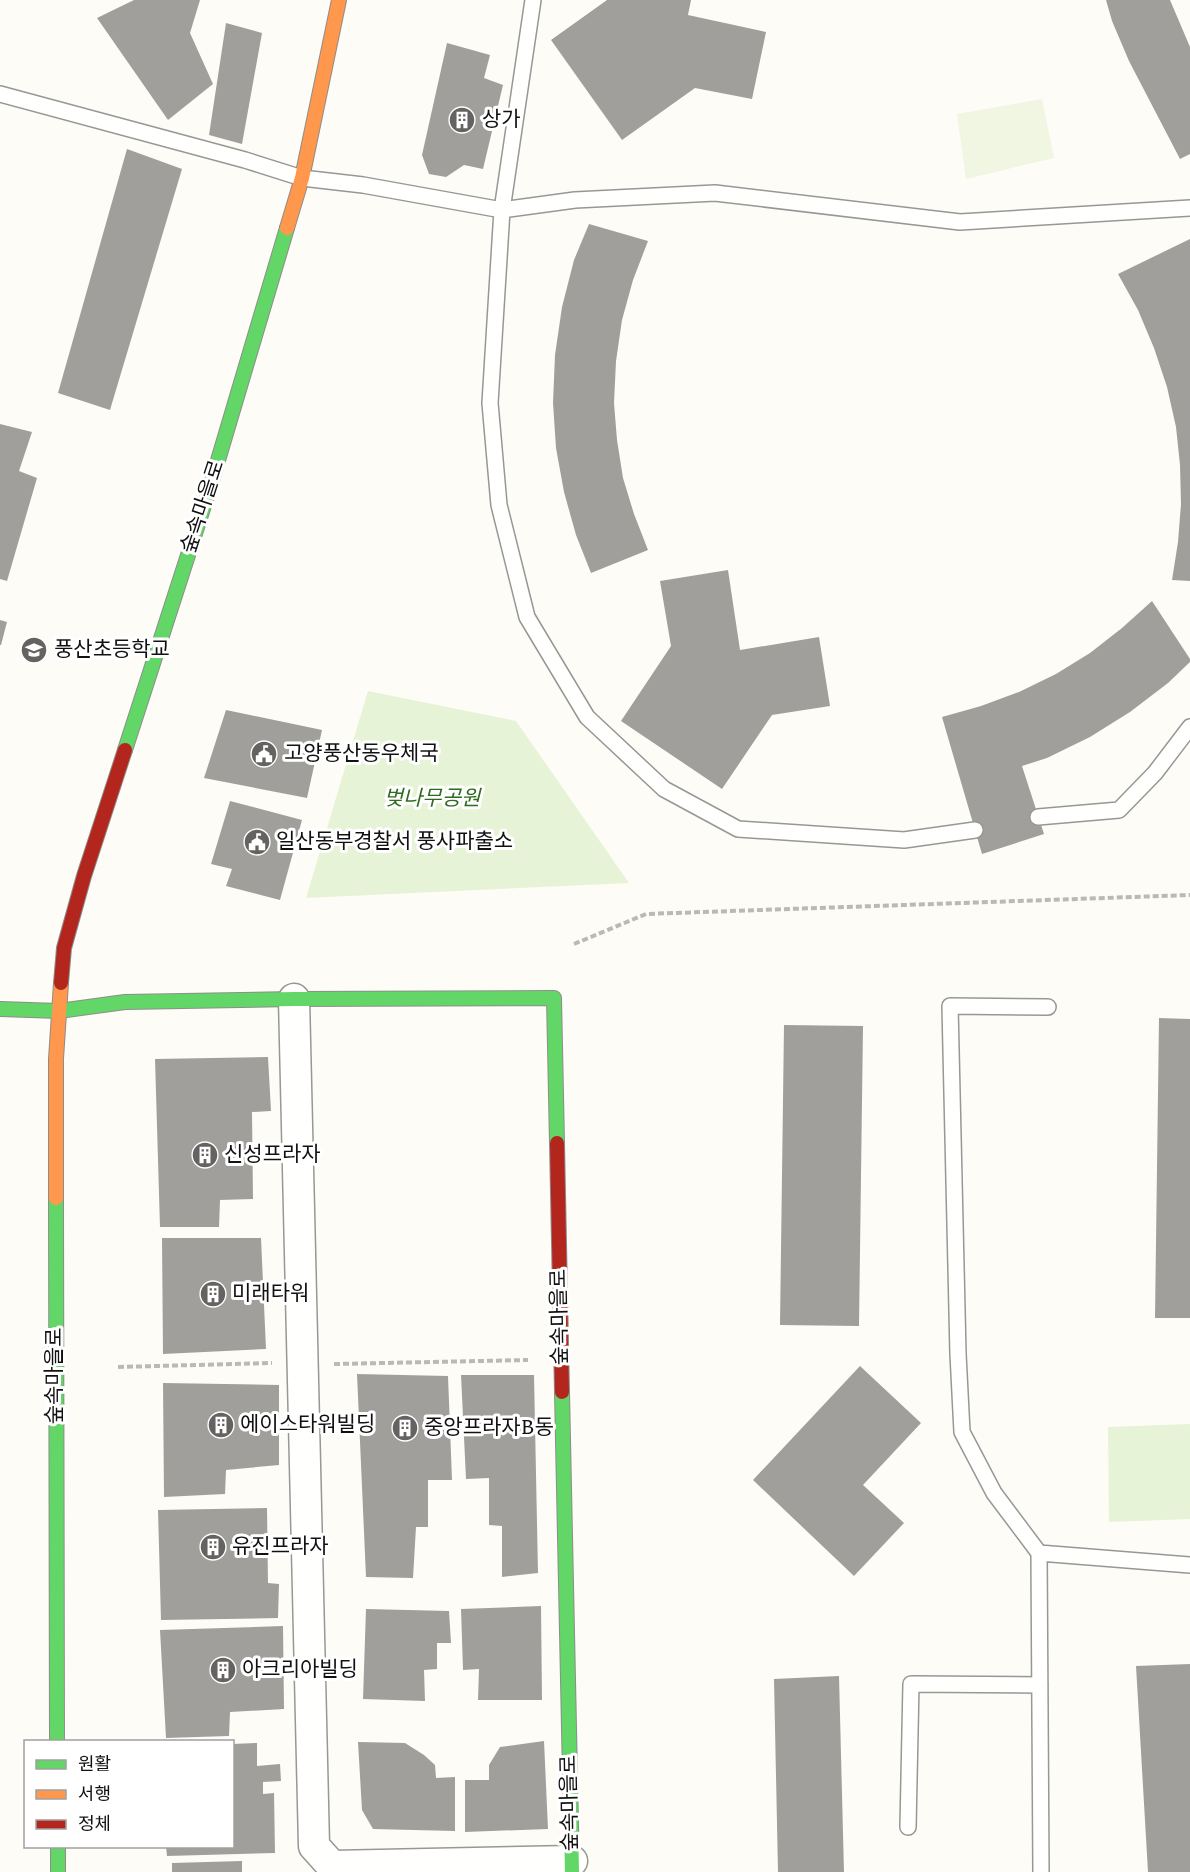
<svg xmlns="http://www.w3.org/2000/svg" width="1190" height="1872" font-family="Spectral,'Noto Sans KR',serif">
	<rect width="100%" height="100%" fill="#fdfcf7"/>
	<!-- green -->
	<path fill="#e7f3d7" d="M368,691l148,30 113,162 -323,15z
		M1190,1424v95l-81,3 -1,-95z"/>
	<!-- pitch -->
	<path fill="#f0f6e1" d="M1042,99l12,59 -88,21 -9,-65z"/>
	<!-- building -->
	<path fill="#a19f9c" d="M134,0h66l-10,33 23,51 -45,36 -71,-102z
		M607,0h84l-3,15 78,17 -14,67 -57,-11 -73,52 -71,-100z
		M1106,0h64l20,47v107l-10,5 -51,-98 -17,-40z
		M226,23l36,10 -20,111 -33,-9z
		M447,43l43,12 -6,23 19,7 -20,84 -19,-4 -18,12 -17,-3 -7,-19z
		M127,149l55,20 -72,241 -52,-17z
		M589,224l59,17 -15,39 -11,40 -6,41 -2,42 3,37 6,38 11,36 14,36 -57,23 -15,-38 -12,-43 -8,-44 -3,-45 2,-48 7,-48 12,-47z
		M1190,239v342l-18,-1 6,-38 3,-38 -1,-39 -4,-38 -9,-40 -13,-39 -16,-38 -20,-36z
		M0,424l32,8 -13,39 18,7 -30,103 -7,-2z
		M728,570l12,80 79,-13 11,69 -58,9 -50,74 -101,-68 50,-75 -11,-65z
		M1152,601l38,58v3l-22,21 -38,29 -40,25 -43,21 -25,8 22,68 -62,20 -40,-137 39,-11 38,-14 37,-18 34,-21 32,-25z
		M0,620l7,2 -6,23h-1z
		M226,710l96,20 -15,68 -103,-20z
		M230,801l72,19 -22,80 -54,-14 6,-17 -21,-5z
		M1159,1018l31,1v299h-35z
		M784,1025l79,1 -4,300 -79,-1z
		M268,1057l3,54 -19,1 1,87 -33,1 -1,27h-59l-5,-168z
		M162,1238h99l5,111 -103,5z
		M860,1366l61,57 -58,62 41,38 -50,53 -101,-96z
		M357,1374l91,2 4,104h-24v47h-12l-3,51 -47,-1z
		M461,1375h73l4,198 -36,4v-51l-13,-1v-47l-23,1z
		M163,1383l116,2v80l-53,5 -1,24 -61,3z
		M267,1508l1,75 11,1 -1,34 -117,2 -3,-110z
		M541,1606l1,94h-64l1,-31 -16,1 -2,-61z
		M366,1609l83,2 2,32h-14v26l-13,1 1,31 -62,-2z
		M283,1626l1,83 -54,3 -1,24 -63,2 -6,-108z
		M1190,1664v208h-42l-12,-206z
		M839,1676l5,196h-66l-4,-193z
		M544,1741l4,88 -83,3v-52h24v-15l11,-18z
		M358,1742l47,1 19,12 11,10 1,13 19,-1v54l-82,-2 -11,-19z
		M257,1743v23l23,-2 1,17 -18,1v12l11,-1 1,60 -108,3 -1,-10h66v-102z
		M242,1861v11h-70v-9z"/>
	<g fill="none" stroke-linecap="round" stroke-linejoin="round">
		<defs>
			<path id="lane" d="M533,0l-31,210 -12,193 9,102 28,112 60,100 77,72 74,40 166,11 71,-10
				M0,94l245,66 57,18 61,7 139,25 73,-10 140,-7 245,29 230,-14
				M1038,817l81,-7 36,-37 35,-46
				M1048,1007l-98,-1 8,348 4,78 32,61 45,60 151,12
				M1039,1553l2,319
				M908,1827l3,-143 129,1"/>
			<path id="street" d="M294,999l20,847 18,20 240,-5"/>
			<path id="fast" d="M125,750l86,-266 76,-256
				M0,1009l59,2 66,-9 169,-3 260,-1 3,145
				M56,1198l1,544
				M562,1392l10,480
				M58,1846v26"/>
			<path id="slow" d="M287,228l15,-50 37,-178
				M56,1198v-139l5,-76"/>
			<path id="jam" d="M61,983l3,-35 20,-72 41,-126
				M557,1143l5,249"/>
		</defs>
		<!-- lane casing -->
		<use href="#lane" stroke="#979795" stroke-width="18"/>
		<!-- street casing -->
		<use href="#street" stroke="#979795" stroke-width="33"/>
		<!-- fast casing -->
		<use href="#fast" stroke="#8e8d8b" stroke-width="16"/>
		<!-- slow casing -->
		<use href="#slow" stroke="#8e8d8b" stroke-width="16"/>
		<!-- jam casing -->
		<use href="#jam" stroke="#8e8d8b" stroke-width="16"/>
		<!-- path -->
		<path stroke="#b9b9b8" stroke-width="4" stroke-dasharray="6 3" stroke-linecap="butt" d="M574,944l72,-30 544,-19
			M334,1364l194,-4
			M118,1367l154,-4"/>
		<!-- lane -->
		<use href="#lane" stroke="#fffffe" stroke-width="15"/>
		<!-- street -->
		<use href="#street" stroke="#fffffe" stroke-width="30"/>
		<!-- fast -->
		<use href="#fast" stroke="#63d668" stroke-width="14"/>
		<!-- slow -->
		<use href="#slow" stroke="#ff974d" stroke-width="14"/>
		<!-- jam -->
		<use href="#jam" stroke="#b3261e" stroke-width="14"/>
	</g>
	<!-- icons -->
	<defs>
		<symbol id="building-disc" viewBox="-11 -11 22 22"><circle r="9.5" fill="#646362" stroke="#fff"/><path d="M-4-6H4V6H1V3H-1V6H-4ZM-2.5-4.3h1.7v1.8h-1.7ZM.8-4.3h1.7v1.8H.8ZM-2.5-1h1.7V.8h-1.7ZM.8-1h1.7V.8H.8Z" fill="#fff"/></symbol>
		<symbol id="school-disc" viewBox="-11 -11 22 22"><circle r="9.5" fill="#646362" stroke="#fff"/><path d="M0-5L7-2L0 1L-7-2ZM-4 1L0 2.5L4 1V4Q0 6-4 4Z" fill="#fff"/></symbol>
		<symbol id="civic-disc" viewBox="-11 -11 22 22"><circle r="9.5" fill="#646362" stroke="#fff"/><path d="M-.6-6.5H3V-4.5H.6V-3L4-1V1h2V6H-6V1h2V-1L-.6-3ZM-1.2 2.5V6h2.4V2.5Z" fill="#fff"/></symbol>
	</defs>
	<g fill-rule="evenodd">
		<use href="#building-disc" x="447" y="105" width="30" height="30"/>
		<use href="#school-disc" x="19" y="635" width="30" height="30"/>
		<use href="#civic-disc" x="249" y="739" width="30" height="30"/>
		<use href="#civic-disc" x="242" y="827" width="30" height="30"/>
		<use href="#building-disc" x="190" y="1140" width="30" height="30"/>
		<use href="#building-disc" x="198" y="1279" width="30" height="30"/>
		<use href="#building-disc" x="206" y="1410" width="30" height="30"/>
		<use href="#building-disc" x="390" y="1413" width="30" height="30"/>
		<use href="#building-disc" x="198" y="1532" width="30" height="30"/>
		<use href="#building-disc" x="208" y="1655" width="30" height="30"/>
	</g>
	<g text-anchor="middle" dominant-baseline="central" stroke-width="6" stroke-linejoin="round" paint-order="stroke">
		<!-- poi labels -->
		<g font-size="21" fill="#111" stroke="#fff" text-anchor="start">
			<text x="482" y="120">상가</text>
			<text x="54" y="650">풍산초등학교</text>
			<text x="284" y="754">고양풍산동우체국</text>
			<text x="276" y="842">일산동부경찰서 풍사파출소</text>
			<text x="224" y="1155">신성프라자</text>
			<text x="232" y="1294">미래타워</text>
			<text x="240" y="1425">에이스타워빌딩</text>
			<text x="424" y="1428">중앙프라자B동</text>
			<text x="232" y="1547">유진프라자</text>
			<text x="242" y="1670">아크리아빌딩</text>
		</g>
		<!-- street labels -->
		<g font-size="21" fill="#111" stroke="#fff">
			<text transform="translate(203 507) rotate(-72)">숲속마을로</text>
			<text transform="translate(560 1317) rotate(-91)">숲속마을로</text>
			<text transform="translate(55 1376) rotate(-90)">숲속마을로</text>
			<text transform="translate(570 1803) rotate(-91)">숲속마을로</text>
		</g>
		<!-- park labels -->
		<g font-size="21" font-style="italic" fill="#2f6b1f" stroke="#fff">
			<text x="432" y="799">벚나무공원</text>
		</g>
	</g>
	<!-- legend -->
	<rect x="24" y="1740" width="210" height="108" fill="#ffffff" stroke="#a0a0a0" stroke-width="1.5"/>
	<rect x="36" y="1760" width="30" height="9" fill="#63d668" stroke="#a0a0a0" stroke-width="1.5"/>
	<text x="78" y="1770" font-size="18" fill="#111111">원활</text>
	<rect x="36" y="1790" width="30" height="9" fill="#ff974d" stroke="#a0a0a0" stroke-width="1.5"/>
	<text x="78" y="1800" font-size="18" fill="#111111">서행</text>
	<rect x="36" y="1820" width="30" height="9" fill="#b3261e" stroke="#a0a0a0" stroke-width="1.5"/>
	<text x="78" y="1830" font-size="18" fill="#111111">정체</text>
</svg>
